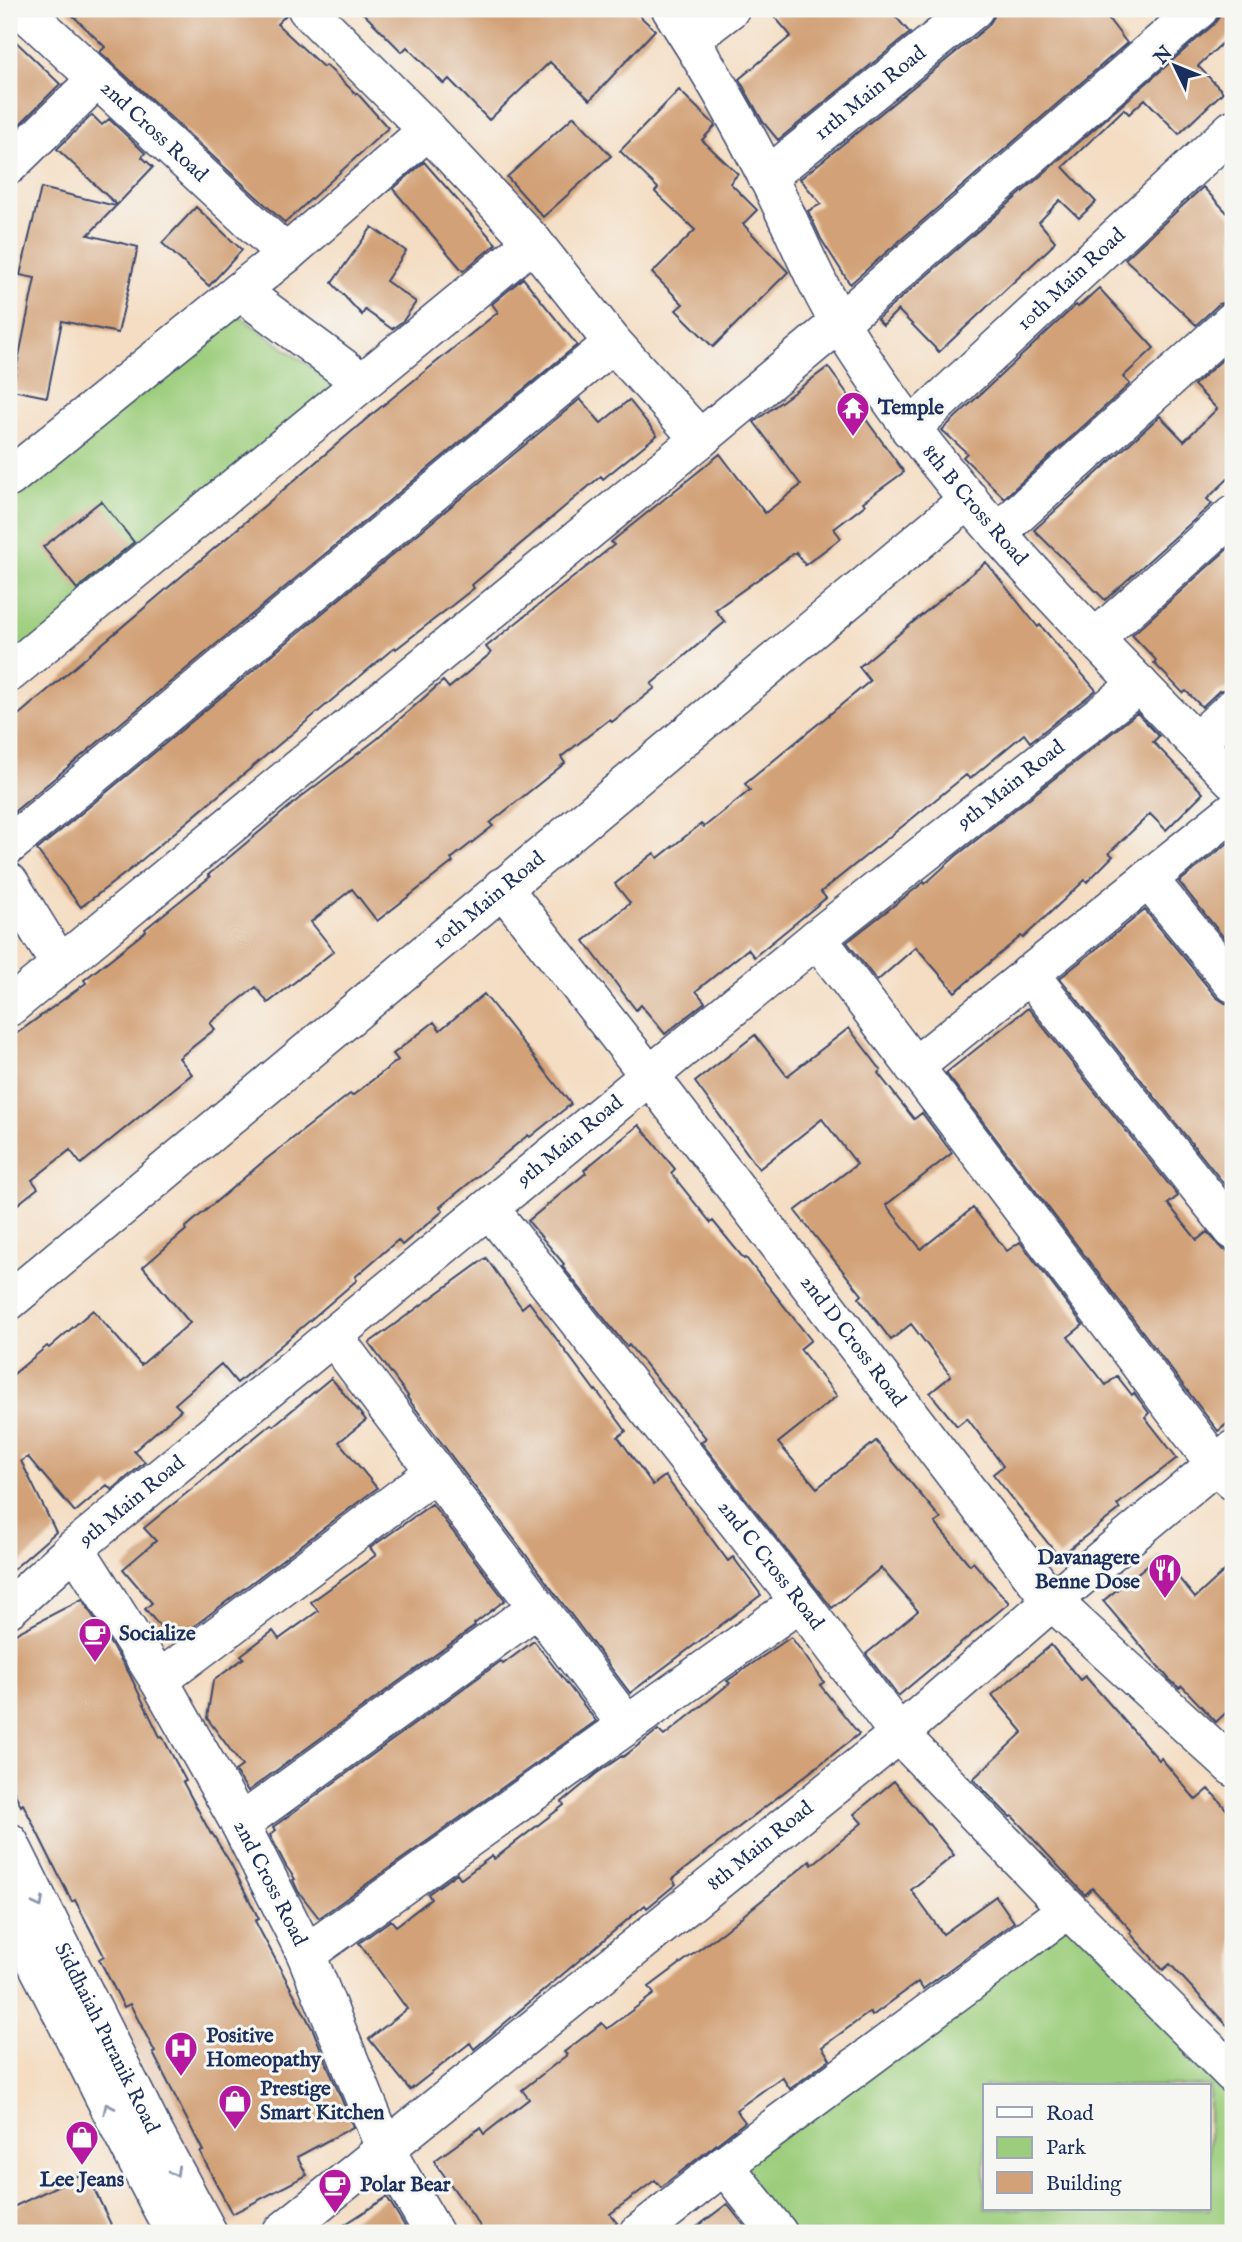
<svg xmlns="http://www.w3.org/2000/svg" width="1242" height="2242" font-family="'IM FELL English',serif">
	<rect width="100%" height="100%" fill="#f6f6f2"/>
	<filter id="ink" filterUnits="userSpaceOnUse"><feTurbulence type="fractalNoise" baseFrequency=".0143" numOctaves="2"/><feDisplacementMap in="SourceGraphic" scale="14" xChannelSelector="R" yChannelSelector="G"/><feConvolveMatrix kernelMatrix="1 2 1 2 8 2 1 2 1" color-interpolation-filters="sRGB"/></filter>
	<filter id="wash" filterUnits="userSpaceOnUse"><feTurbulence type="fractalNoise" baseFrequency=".00686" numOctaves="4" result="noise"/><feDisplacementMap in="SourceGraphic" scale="28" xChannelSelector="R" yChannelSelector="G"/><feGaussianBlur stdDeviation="1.57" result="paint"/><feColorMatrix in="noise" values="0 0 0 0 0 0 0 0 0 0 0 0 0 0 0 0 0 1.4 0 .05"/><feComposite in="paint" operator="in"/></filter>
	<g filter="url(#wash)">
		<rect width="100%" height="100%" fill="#f4ddc2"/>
		<!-- built -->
		<path fill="#e8ceb9" d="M201,1973l108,206 -82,49 -109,-211z"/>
		<!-- green -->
		<path fill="#9ccd7c" stroke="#5c7e6d" stroke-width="2" fill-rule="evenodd" d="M231,310l109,78 -331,278v-165z
			M1066,1918l167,165v150h-444l-56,-70zM985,2086h224v123h-224z"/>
		<g id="blocks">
			<!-- building -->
			<path fill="#d2a177" d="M66,9h220v6l-9,9 46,43 3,-2 30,29 1,-1 31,35 -103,95 -185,-171 5,-5z
				M359,9h273l23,21 -65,70 -40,-38 -61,58 -40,-41 -5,5 -37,-37 -5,5z
				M768,9h121l21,24 -132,107 -15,-18 -24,-43 52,-43z
				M995,9h106l26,34 -277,241 -29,-45 -13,-28 13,-7 -21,-25 188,-153 6,-9z
				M1220,9h13v24l-35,33 25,26 -44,42 -34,-35 -16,15 -5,-5 -61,58 33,35 -17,16 -19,-18 -21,22 16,19 -5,7 -111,104 -41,-42 -15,15 -6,-6 336,-294 6,-8z
				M9,35l51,49 -51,51z
				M679,90l35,34 1,2 -13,14 36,34 -8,9 27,27 -14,14 45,48 -75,75 -37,-37 7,-6 -31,-31 43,-43 -40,-38 3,-4 -38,-37z
				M92,115l10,10 7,-6 36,34 -3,4 11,10 -36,38 -60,-56z
				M574,116l37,40 -68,61 -36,-40z
				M424,162l72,82 -33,27 -70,-82z
				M1203,187l30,32v81l-14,4 -23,21 -71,-66z
				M41,188l75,18 -28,29 50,12 -20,86 -56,-12 -15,76 -35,-7 23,-112 -15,-3z
				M196,207l46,43 -33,36 -47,-43z
				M372,227l34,24 -20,30 30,21 -13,19 -11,8 -27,-19 -3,5 -30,-32z
				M523,278l54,67 -568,471v-93l361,-307 128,-104 -6,-8z
				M1099,288l55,60 -31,29 7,7 -126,114 -41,-41 4,-4 -25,-23 134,-125 2,2z
				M1233,350v124l-26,25 5,5 -107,96 -71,-70 126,-114 24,25 33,-32 -23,-24z
				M828,367l76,105 -41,30 2,3 -31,24 7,9 -36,27 -9,-13 -81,58 10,12 -74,62 4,4 -43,34 -2,-3 -49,38 4,6 -75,60 3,3 -42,33 2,3 -76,59 -25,-32 -41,33 23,29 -66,52 -12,-16 -46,36 5,6 -36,29 13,16 -111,90 -11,-14 -38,30 6,8 -29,23v-172l77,-56 -2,-3 62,-49 -1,-2 65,-52 -2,-2 93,-78 76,-58 66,-58 6,7 42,-35 -5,-6 128,-102 -3,-3 109,-88 45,59 36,-28 -47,-63z
				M580,399l21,24 28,-23 28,35 -54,44 -2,-3 -129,109 2,3 -24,19 -54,42 -1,-2 -264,222 -50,38 -44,-57z
				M101,501l33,41 -57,47 -34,-42z
				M1233,544v143l-14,4 -17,16 -16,-16 -3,2 -29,-30 2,-3 -24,-25z
				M986,562l52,65 2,-2 56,65 -66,52 -6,-8 -54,45 -4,-4 -145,117 5,6 -72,59 -6,-8 -52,42 9,11 -40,32 -24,-29 -5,5 -52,-69 46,-38 -15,-19 39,-31 4,5 43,-34 3,3 46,-37 -5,-6 125,-103 -11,-14z
				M1137,713l22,23 -6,6 50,51 -37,37 -16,-16 -41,39 4,3 -26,26 -2,-2 -62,58 -2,-2 -66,56 -39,-45 -39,34 -30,-39 77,-60 1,2 31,-28z
				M1233,839v110l-54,-67z
				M1145,910l71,87 9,6 8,1v191l-173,-217z
				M484,994l87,110 -41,33 -2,-2 -88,72 3,4 -41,34 -4,-5 -43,37 2,3 -120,103 -16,-19 -46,40 6,6 -47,41 11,11 -33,28 -5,-5 -32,27 -47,-55 -7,4 35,71 -47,41v-195l38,-32 2,2 44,-38 48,55 49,-42 -47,-56 43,-37 -1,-2 80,-68 85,-66 2,2 46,-36 -5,-6 41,-32 6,8z
				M1028,1008l150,188 -10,8 29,36 10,-8 17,18 9,1v168l-15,12 -272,-358z
				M849,1028l32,42 -3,3 36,46 8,-6 30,40 -66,52 35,44 52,-41 34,43 13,-9 63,83 -15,12 38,48 11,-9 15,19 2,-2 15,20 -4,4 32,41 -60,47 3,4 -61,48 -66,-83 10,-8 -36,-48 -10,8 -27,-33 21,-17 -40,-52 -20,16 -32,-42 3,-3 -67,-84 62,-47 -35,-45 -63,50 -64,-87 60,-47 32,41z
				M639,1125l36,44 -4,4 40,50 2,-2 31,38 2,-1 65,82 -11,9 37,47 -59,47 39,45 59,-47 65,78 -6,4 35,42 3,-3 36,41 -111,93 -32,-42 52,-43 -37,-43 -49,40 -131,-166 5,-4 -77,-93 -2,2 -65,-81 2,-2 -36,-43 58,-48 -2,-3z
				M486,1258l36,50 7,-6 66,89 1,-1 30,41 -8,6 35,48 12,-9 63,85 5,-4 28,38 -131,98 -223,-296 1,-1 -39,-53z
				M331,1378l35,42 -27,22 38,46 -204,154 -28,-33 7,-6 -29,-34 33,-28 -12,-13 127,-104 2,2z
				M432,1504l73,96 -31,24 1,2 -227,165 -13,-20 7,-5 -35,-48 6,-37 31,-23 -3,-3 32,-24 6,8 39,-28 -7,-9 65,-47 -6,-7z
				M1160,1555l35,43 38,-35v143l-17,16 -34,-36 -3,2 -10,-9 -66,-78z
				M82,1599l47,74 31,64 2,-1 24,45 -3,1 28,52 1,-1 19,31 28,55 -4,2 58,109 40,97 -56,30 10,18 -75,39 -32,-62 3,-1 -50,-98 2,-1 -25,-48 -6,3 -25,-48 5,-3 -29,-56 -3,2 -49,-98 -2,2 -12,-24v-145z
				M791,1637l33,45 -4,3 39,49 -187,145 4,5 -29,24 -2,-3 -171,144 -4,-6 -60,47 -41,-51 38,-30 -48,-66 32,-23 5,6 35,-27 -3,-5 29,-21 4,6 31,-23 2,3 70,-54 -2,-3 35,-29 25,-17 1,1 35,-27 6,6 66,-53 -3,-2z
				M534,1641l62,80 -277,197 -21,-27 -5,-11 2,-1 -9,-13 -16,-31 6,-5 -3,-3 228,-166 2,3z
				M1051,1645l29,35 5,-4 74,84 2,-2 35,42 13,-11 24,28v215l-63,-68 -7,6 -33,-37 2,-2 -40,-43 -7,7 -73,-79 -2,1 -37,-38 50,-47 -31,-37z
				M894,1781l60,74 -43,35 32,44 53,-38 18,26 -91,67 -5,-7 -46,34 -2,-4 -48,35 8,12 -40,30 -8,-12 -46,33 9,12 -84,65 -6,-7 -45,34 7,9 -14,10h-118l-51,-72 46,-33 4,6 45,-35 -7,-9 45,-35 -3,-3 38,-29 5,6 47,-35 -5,-7 75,-56 86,-70 2,4 50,-42 -8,-9z
				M86,2172l29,61h-106v-24z
				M387,2197l22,36h-77z
				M727,2204l23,29h-61z"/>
		</g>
	</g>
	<g filter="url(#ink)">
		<use href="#blocks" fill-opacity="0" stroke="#3c496d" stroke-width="2"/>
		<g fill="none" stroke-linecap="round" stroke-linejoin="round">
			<defs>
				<g id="minor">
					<path id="s1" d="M22,9l264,245"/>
					<path id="s2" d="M671,9c35,54 68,112 97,169 25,48 45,102 73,147 103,169 254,314 392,455"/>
					<path d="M691,39l39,-30"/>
					<path d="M9,165l88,-86"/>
					<path id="s3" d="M767,177l207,-168"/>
					<path d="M240,291l122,91"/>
					<path id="s4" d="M910,429l323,-300"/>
					<path d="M700,439l139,-116 360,-314"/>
					<path d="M9,478l277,-224 142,-124"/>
					<path d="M997,533l236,-212"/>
					<path d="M1096,638l137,-123"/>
					<path d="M9,673l524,-431"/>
					<path d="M1196,742l37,-34"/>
					<path d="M9,845l604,-502"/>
					<path d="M1148,879l85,104"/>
					<path d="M9,882l50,81"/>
					<path id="s5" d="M502,887l147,188 403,526 181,166"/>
					<path d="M817,938l399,527 17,16"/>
					<path d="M1029,974l204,256"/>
					<path d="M9,1007l691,-568 -87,-96 -80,-101 -105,-112 -121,-121"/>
					<path d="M914,1067l319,-256"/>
					<path id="s6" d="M489,1208l311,394 99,132 169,175 165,165"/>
					<path id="s7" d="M9,1301l960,-802"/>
					<path d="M333,1336l293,388"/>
					<path id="s8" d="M75,1548l84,132 81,144 66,130 80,197 48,82"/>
					<path id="s9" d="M9,1608l66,-60 742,-610 322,-254"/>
					<path d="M159,1680l276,-208"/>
					<path d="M240,1824l298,-217"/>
					<path d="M306,1954l494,-352"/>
					<path d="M724,2165l344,-256"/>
					<path id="s10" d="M281,2233l618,-499 153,-133 181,-151"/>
					<path d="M639,2233l85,-68 54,68"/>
				</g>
				<g id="major">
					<path id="s11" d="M9,1842l143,287 56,104"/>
					<path d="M9,1910c57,107 108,217 166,323"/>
				</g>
			</defs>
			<!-- minor casing -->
			<use href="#minor" stroke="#3c496d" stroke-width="41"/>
			<!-- major casing -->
			<use href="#major" stroke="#3c496d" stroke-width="41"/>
			<!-- minor -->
			<use href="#minor" stroke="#fff" stroke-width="38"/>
			<!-- major -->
			<use href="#major" stroke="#fff" stroke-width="38"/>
		</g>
		<!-- one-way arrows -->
		<defs><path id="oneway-chevron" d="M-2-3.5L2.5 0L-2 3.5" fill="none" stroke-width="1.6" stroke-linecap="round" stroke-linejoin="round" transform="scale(1.75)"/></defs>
		<g stroke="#8d97ae">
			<use href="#oneway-chevron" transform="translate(39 1903) rotate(63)"/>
			<use href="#oneway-chevron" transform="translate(108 2108) rotate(-116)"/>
			<use href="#oneway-chevron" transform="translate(175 2172) rotate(61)"/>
		</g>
	</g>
	<!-- icons -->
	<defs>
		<symbol id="temple-pin" viewBox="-11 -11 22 30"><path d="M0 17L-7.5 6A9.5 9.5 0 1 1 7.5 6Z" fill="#b5179e" stroke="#f6f6f2"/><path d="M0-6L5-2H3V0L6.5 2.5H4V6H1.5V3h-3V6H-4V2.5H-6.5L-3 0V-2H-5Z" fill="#fff"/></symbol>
		<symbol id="restaurant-pin" viewBox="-11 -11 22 30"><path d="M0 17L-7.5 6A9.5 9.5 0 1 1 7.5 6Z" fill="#b5179e" stroke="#f6f6f2"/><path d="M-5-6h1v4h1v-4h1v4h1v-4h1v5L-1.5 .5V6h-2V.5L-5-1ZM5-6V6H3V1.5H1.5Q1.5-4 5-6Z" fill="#fff"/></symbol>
		<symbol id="cafe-pin" viewBox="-11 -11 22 30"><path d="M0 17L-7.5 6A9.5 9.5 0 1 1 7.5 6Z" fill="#b5179e" stroke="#f6f6f2"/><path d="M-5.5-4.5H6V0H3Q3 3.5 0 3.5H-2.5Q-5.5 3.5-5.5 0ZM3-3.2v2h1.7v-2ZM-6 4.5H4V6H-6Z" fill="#fff"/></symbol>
		<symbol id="hospital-pin" viewBox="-11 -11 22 30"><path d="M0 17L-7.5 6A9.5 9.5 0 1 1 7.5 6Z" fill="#b5179e" stroke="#f6f6f2"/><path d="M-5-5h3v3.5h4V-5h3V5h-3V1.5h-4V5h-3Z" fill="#fff"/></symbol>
		<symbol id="shop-pin" viewBox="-11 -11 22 30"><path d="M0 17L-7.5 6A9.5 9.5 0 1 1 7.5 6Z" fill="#b5179e" stroke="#f6f6f2"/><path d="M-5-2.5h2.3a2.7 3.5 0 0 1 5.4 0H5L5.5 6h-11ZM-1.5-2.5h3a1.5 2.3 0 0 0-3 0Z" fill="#fff"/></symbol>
	</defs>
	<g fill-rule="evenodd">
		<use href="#temple-pin" x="834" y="389" width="38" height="52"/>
		<use href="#restaurant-pin" x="1146" y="1551" width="38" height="52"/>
		<use href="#cafe-pin" x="76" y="1615" width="38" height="52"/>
		<use href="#hospital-pin" x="162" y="2029" width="38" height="52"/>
		<use href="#shop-pin" x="216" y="2082" width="38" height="52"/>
		<use href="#shop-pin" x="63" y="2118" width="38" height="52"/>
		<use href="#cafe-pin" x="316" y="2166" width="38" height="52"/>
	</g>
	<g text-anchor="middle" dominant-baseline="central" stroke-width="6" stroke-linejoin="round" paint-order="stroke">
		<!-- street labels -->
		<g font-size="21" fill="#1b2f5e" stroke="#f6f6f2">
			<text stroke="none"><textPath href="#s3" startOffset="133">11th Main Road</textPath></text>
			<text stroke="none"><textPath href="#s1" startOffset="180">2nd Cross Road</textPath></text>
			<text stroke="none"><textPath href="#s4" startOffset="220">10th Main Road</textPath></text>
			<text stroke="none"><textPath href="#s2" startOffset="584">8th B Cross Road</textPath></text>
			<text stroke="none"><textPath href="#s9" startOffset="1297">9th Main Road</textPath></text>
			<text stroke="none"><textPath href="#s7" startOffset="625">10th Main Road</textPath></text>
			<text stroke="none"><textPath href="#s9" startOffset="730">9th Main Road</textPath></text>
			<text stroke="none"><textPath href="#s5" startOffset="574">2nd D Cross Road</textPath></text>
			<text stroke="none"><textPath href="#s9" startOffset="163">9th Main Road</textPath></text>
			<text stroke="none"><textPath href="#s6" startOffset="455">2nd C Cross Road</textPath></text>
			<text stroke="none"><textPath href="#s10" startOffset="616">8th Main Road</textPath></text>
			<text stroke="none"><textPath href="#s8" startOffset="388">2nd Cross Road</textPath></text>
			<text stroke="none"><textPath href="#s11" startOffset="219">Siddhaiah Puranik Road</textPath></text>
		</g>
		<!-- poi labels -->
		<g font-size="21" font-weight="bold" fill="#1b2f5e" stroke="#f6f6f2" text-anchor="start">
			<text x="878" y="408">Temple</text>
			<text x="1140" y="1558" text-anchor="end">Davanagere<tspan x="1140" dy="24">Benne Dose</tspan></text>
			<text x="119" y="1634">Socialize</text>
			<text x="206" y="2036">Positive<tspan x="206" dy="24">Homeopathy</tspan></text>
			<text x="260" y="2089">Prestige<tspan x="260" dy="24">Smart Kitchen</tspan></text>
			<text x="82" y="2180" text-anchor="middle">Lee Jeans</text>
			<text x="360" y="2185">Polar Bear</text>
		</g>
	</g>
	<!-- margin -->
	<rect width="1242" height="2242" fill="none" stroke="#f6f6f2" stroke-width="35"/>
	<!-- legend -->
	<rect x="983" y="2084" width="228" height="126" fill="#f6f6f2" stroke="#9ea6b7" stroke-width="2"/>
	<rect x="997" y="2107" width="35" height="10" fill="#ffffff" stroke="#9ea6b7" stroke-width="2"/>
	<text x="1046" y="2120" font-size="21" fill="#1b2f5e">Road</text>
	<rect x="997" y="2137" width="35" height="21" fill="#9ccd7c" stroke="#9ea6b7" stroke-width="2"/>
	<text x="1046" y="2154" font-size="21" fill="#1b2f5e">Park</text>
	<rect x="997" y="2172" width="35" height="21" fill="#d2a177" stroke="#9ea6b7" stroke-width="2"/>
	<text x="1046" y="2190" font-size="21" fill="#1b2f5e">Building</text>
	<!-- north arrow -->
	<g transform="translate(1175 66) rotate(313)" stroke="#f6f6f2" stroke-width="5" paint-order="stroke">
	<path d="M0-5L12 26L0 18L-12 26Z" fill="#1b2f5e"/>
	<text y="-10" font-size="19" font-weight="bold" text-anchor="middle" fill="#1b2f5e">N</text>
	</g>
</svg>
